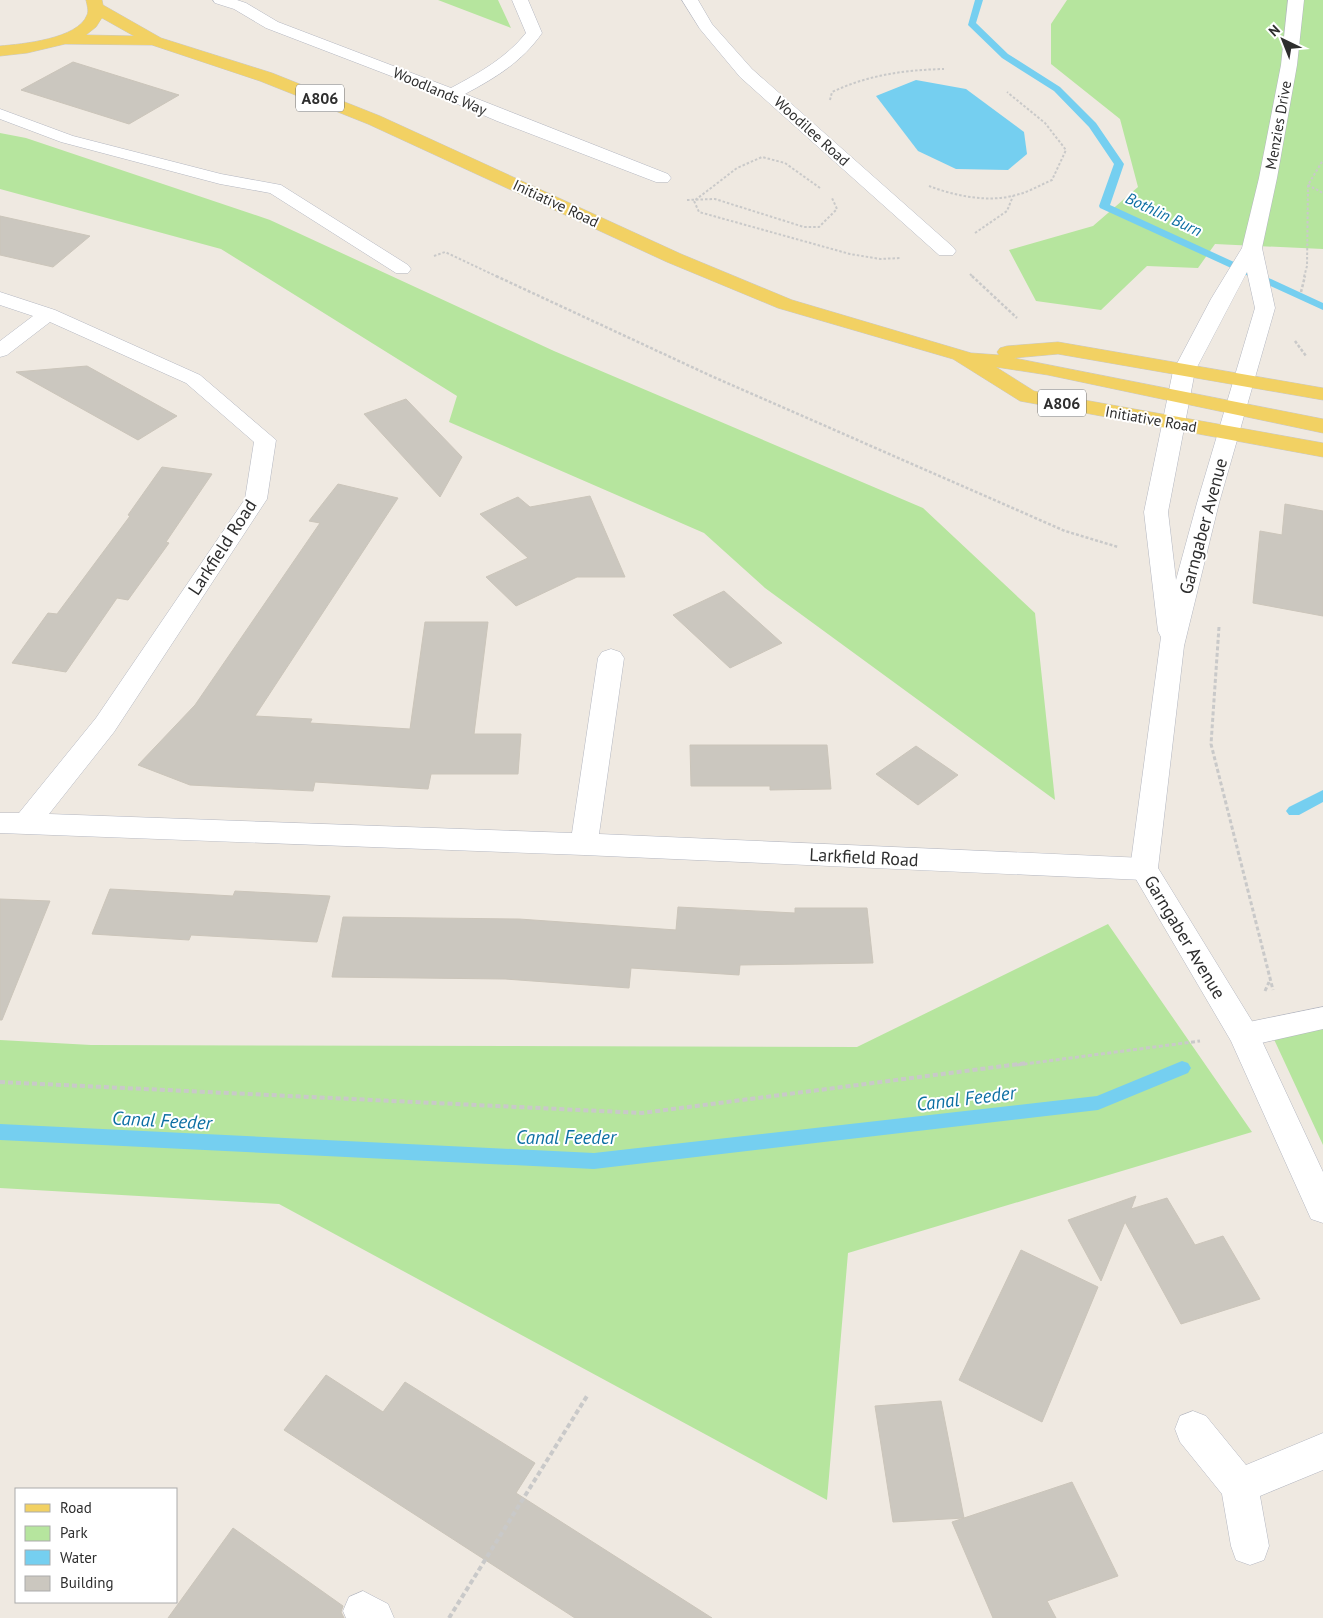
<svg xmlns="http://www.w3.org/2000/svg" width="1323" height="1618" font-family="'PT Sans',sans-serif">
	<rect width="100%" height="100%" fill="#efe9e1"/>
	<!-- green -->
	<path fill="#b6e59e" d="M438,0h60l13,28z
		M1067,0h256v249l-108,-5 -17,24 -51,-2 -46,44 -65,-9 -27,-51 84,-24 45,-39 -18,-68 -69,-55v-40z
		M0,133l26,5 244,82 284,131 369,157 112,105 20,187 -290,-212 -61,-55 -255,-111 8,-26 -236,-147 -221,-60z
		M1108,924l144,208 -404,121 -21,247 -548,-296 -279,-16v-148l91,5 766,2z
		M1323,1010v135l-51,-110z"/>
	<!-- water -->
	<path fill="#75cff0" d="M916,80l50,9 58,43 3,22 -19,16 -52,-1 -38,-18 -42,-55z"/>
	<g fill="none" stroke-linecap="round" stroke-linejoin="round">
		<!-- stream -->
		<path fill="#75cff0" fill-rule="evenodd" d="M975,0h8l-7,23 32,31 52,33 36,36 28,41 -14,41 213,98v7l-223,-102 -1,-2 15,-42 -25,-37 -35,-36 -52,-33 -34,-33z
			M1323,790v12l-24,13h-10l-3,-4 3,-4z
			M1182,1061l6,2 3,5 -3,5 -90,37 -504,59 -594,-29v-16l594,29 503,-57z"/>
	</g>
	<!-- building -->
	<path fill="#cbc7bf" stroke="#cbc5ba" d="M73,62l106,33 -50,29 -108,-34z
		M0,216l90,20 -37,31 -53,-12z
		M87,366l90,50 -39,24 -122,-68z
		M406,399l56,58 -22,40 -76,-83z
		M162,467l50,7 -46,68 3,1 -41,57 -11,-2 -51,74 -54,-9 36,-50 9,1 73,-98 -2,-1z
		M338,484l60,14 -143,218 57,3 -2,4 100,6 15,-107h63l-14,112h47l-3,40h-87l-3,15 -113,-7 -2,9 -123,-6 -52,-20 57,-60 125,-182 -11,-2z
		M590,496l35,81h-48l-61,29 -30,-29 42,-19 -48,-44 38,-17 12,10z
		M1285,504l38,7v105l-70,-13 7,-72 22,4z
		M724,591l58,52 -52,25 -57,-53z
		M690,745h137l4,44 -61,1v-4h-79z
		M916,746l42,29 -40,30 -42,-31z
		M110,889l123,7 2,-5 95,5 -13,46 -126,-7 -2,5 -97,-6z
		M0,899l50,2 -48,119h-2z
		M678,907l117,6v-5h72l6,55 -133,2 -1,10 -108,-7 -2,20 -124,-9 -173,-2 11,-60 176,2 157,11z
		M1136,1196l-5,13 36,-11 28,47 28,-9 37,63 -79,25 -56,-102 -24,59 -33,-61z
		M1021,1250l77,37 -56,135 -83,-42z
		M326,1375l57,37 22,-30 130,81 -19,30 196,125h-137l-291,-188z
		M941,1401l23,117 -71,4 -18,-116z
		M1072,1482l46,94 -71,25 9,17h-63l-41,-96z
		M233,1528l110,78 -2,6 3,6h-176z"/>
	<g fill="none" stroke-linecap="round" stroke-linejoin="round">
		<defs>
			<path id="lane" d="M0,109l73,27 148,38 60,11 127,80 3,4 -3,4h-12l-126,-80 -50,-9 -159,-42 -61,-23z
				M1323,1007v22l-79,18 -10,-4 -4,-8 4,-8 10,-4z"/>
			<path id="street" d="M213,0h24l9,3 32,19 173,66c28,-15 55,-30 75,-55l-14,-33h16l14,33c-20,29 -47,45 -77,61l203,80 3,4 -3,4h-12l-159,-61 -98,-42 -133,-51 -32,-19 -19,-6z
				M682,0h16l14,24 40,45 201,178 3,4 -3,4h-14l-199,-178 -40,-48z
				M0,292l55,18 145,65 76,65 -9,59 -153,233 -65,82 523,19 26,-175 4,-6 9,-3 9,3 4,6 -25,176 545,24 10,3 4,8 -4,8 -10,3 -560,-25 -584,-22v-20h19l77,-95 149,-219 9,-57 -68,-59 -136,-61 -43,33 -7,2v-16l33,-25 -33,-11z
				M1193,1411l13,5 40,49 77,-32v37l-63,26 9,50 -5,14 -14,5 -14,-5 -5,-14 -9,-52 -42,-52 -5,-13 5,-13z
				M363,1591l25,13 6,14h-48l-3,-7 6,-14z"/>
			<path id="secondary" d="M1288,0h16l-7,65 -20,113 -15,70 13,60 -56,195 -35,143 -26,222 97,158 68,146v51l-12,-4 -80,-178 -101,-172 31,-232 -3,-6 -14,-119 29,-141 38,-72 31,-51 17,-70 22,-113zM1247,272l8,36 -58,195 -21,77 -8,-68 27,-141z"/>
			<path id="primary" d="M86,0h16l1,5 58,33 111,35 108,43 301,138 111,46 179,53 28,2 -2,-3 3,-4 7,-2 51,-4 265,46v12l-265,-46 -44,4 309,61v14l-275,-58 -52,-8 38,24 289,52v14l-303,-56 -67,-42 -175,-51 -111,-46 -299,-138 -108,-43 -108,-36 -87,-1 -38,9 -27,3v-10c22,-2 78,-7 87,-31 2,-4 0,-10 -1,-15zM102,18l32,18 -48,-1 10,-8z"/>
		</defs>
		<!-- lane casing -->
		<use href="#lane" stroke="#b4b7c1" stroke-width="1"/>
		<!-- street casing -->
		<use href="#street" stroke="#b4b7c1" stroke-width="1"/>
		<!-- secondary casing -->
		<use href="#secondary" stroke="#b4b7c1" stroke-width="1"/>
		<!-- primary casing -->
		<use href="#primary" stroke="#c9c9c9" stroke-width="1"/>
		<!-- path-far3 -->
		<path stroke="#c9c9c9" stroke-width="2" stroke-dasharray="2.5 2" stroke-linecap="butt" d="M830,100l2,-8c36,-17 72,-22 112,-23
			M1308,185l15,8
			M929,186c26,10 60,17 87,9 13,-3 24,-10 36,-15l14,-30 -21,-27 -38,-31
			M820,188l-35,-25 -23,-6 -25,11 -43,33 5,11 151,42 30,5 20,-1
			M687,200l28,-1 89,28h15l18,-18 -5,-11
			M975,233l32,-22 6,-15
			M434,256l11,-4 53,25
			M970,274l3,3
			M1304,277l3,-11 1,-81 15,-25"/>
		<!-- path-far2 -->
		<path stroke="#c9c9c9" stroke-width="2.5" stroke-dasharray="3 2" stroke-linecap="butt" d="M496,276l213,99 356,156 53,16
			M972,276l45,42
			M1301,292l4,-16
			M1295,341l11,15"/>
		<!-- path-far1 -->
		<path stroke="#c9c9c9" stroke-width="3" stroke-dasharray="4 2.5" stroke-linecap="butt" d="M1219,627l-8,117 62,246
			M1265,991l4,-9
			M1017,1065l183,-24"/>
		<!-- path -->
		<path stroke="#c9c9c9" stroke-width="4" stroke-dasharray="5 3" stroke-linecap="butt" d="M0,1082l642,31 385,-50
			M449,1618l138,-222"/>
		<!-- lane -->
		<use href="#lane" fill="#fff" fill-rule="evenodd"/>
		<!-- street -->
		<use href="#street" fill="#fff" fill-rule="evenodd"/>
		<!-- secondary -->
		<use href="#secondary" fill="#fff" fill-rule="evenodd"/>
		<!-- primary -->
		<use href="#primary" fill="#f2d163" fill-rule="evenodd"/>
	</g>
	<g text-anchor="middle" dominant-baseline="central" stroke-width="4" stroke-linejoin="round" paint-order="stroke">
		<!-- far-street labels -->
		<g font-size="15" fill="#2e2e2e" stroke="#fff">
			<text transform="translate(440 91) rotate(23)">Woodlands Way</text>
			<text transform="translate(1278 125) rotate(-80)">Menzies Drive</text>
			<text transform="translate(812 131) rotate(42)">Woodilee Road</text>
			<text transform="translate(556 203) rotate(25)">Initiative Road</text>
			<text transform="translate(1151 419) rotate(10)">Initiative Road</text>
		</g>
		<!-- shield labels -->
		<g fill="#fff" stroke="#6d6d6d" stroke-width="1">
			<rect x="296" y="84.5" width="48" height="27" rx="4"/>
			<rect x="1038" y="389.5" width="48" height="27" rx="4"/>
		</g>
		<g font-size="16" font-weight="bold" fill="#2e2e2e">
			<text x="320" y="98">A806</text>
			<text x="1062" y="403">A806</text>
		</g>
		<!-- far-water labels -->
		<g font-size="16" font-style="italic" fill="#0d6fa3" stroke="#fff">
			<text transform="translate(1164 214) rotate(25)">Bothlin Burn</text>
		</g>
		<!-- street labels -->
		<g font-size="18" fill="#2e2e2e" stroke="#fff">
			<text transform="translate(1203 526) rotate(-75)">Garngaber Avenue</text>
			<text transform="translate(222 547) rotate(-57)">Larkfield Road</text>
			<text transform="translate(864 857) rotate(3)">Larkfield Road</text>
			<text transform="translate(1185 937) rotate(59)">Garngaber Avenue</text>
		</g>
		<!-- water labels -->
		<g font-size="19" font-style="italic" fill="#0d6fa3" stroke="#fff">
			<text transform="translate(966 1098) rotate(-7)">Canal Feeder</text>
			<text transform="translate(162 1120) rotate(3)">Canal Feeder</text>
			<text x="566" y="1137">Canal Feeder</text>
		</g>
	</g>
	<!-- legend -->
	<rect x="15" y="1488" width="162" height="115" fill="#ffffff" stroke="#ababab"/>
	<rect x="25" y="1504" width="25" height="8" fill="#f2d163" stroke="#ababab"/>
	<text x="60" y="1513" font-size="15" fill="#2e2e2e">Road</text>
	<rect x="25" y="1526" width="25" height="15" fill="#b6e59e" stroke="#ababab"/>
	<text x="60" y="1538" font-size="15" fill="#2e2e2e">Park</text>
	<rect x="25" y="1550" width="25" height="15" fill="#75cff0" stroke="#ababab"/>
	<text x="60" y="1563" font-size="15" fill="#2e2e2e">Water</text>
	<rect x="25" y="1576" width="25" height="15" fill="#cbc7bf" stroke="#ababab"/>
	<text x="60" y="1588" font-size="15" fill="#2e2e2e">Building</text>
	<!-- north arrow -->
	<g transform="translate(1283 40) rotate(317)" stroke="#ffffff" stroke-width="4" paint-order="stroke">
	<path d="M0-4L9 19L0 12L-9 19Z" fill="#2e2e2e"/>
	<text y="-8" font-size="14" font-weight="bold" text-anchor="middle" fill="#2e2e2e">N</text>
	</g>
</svg>
